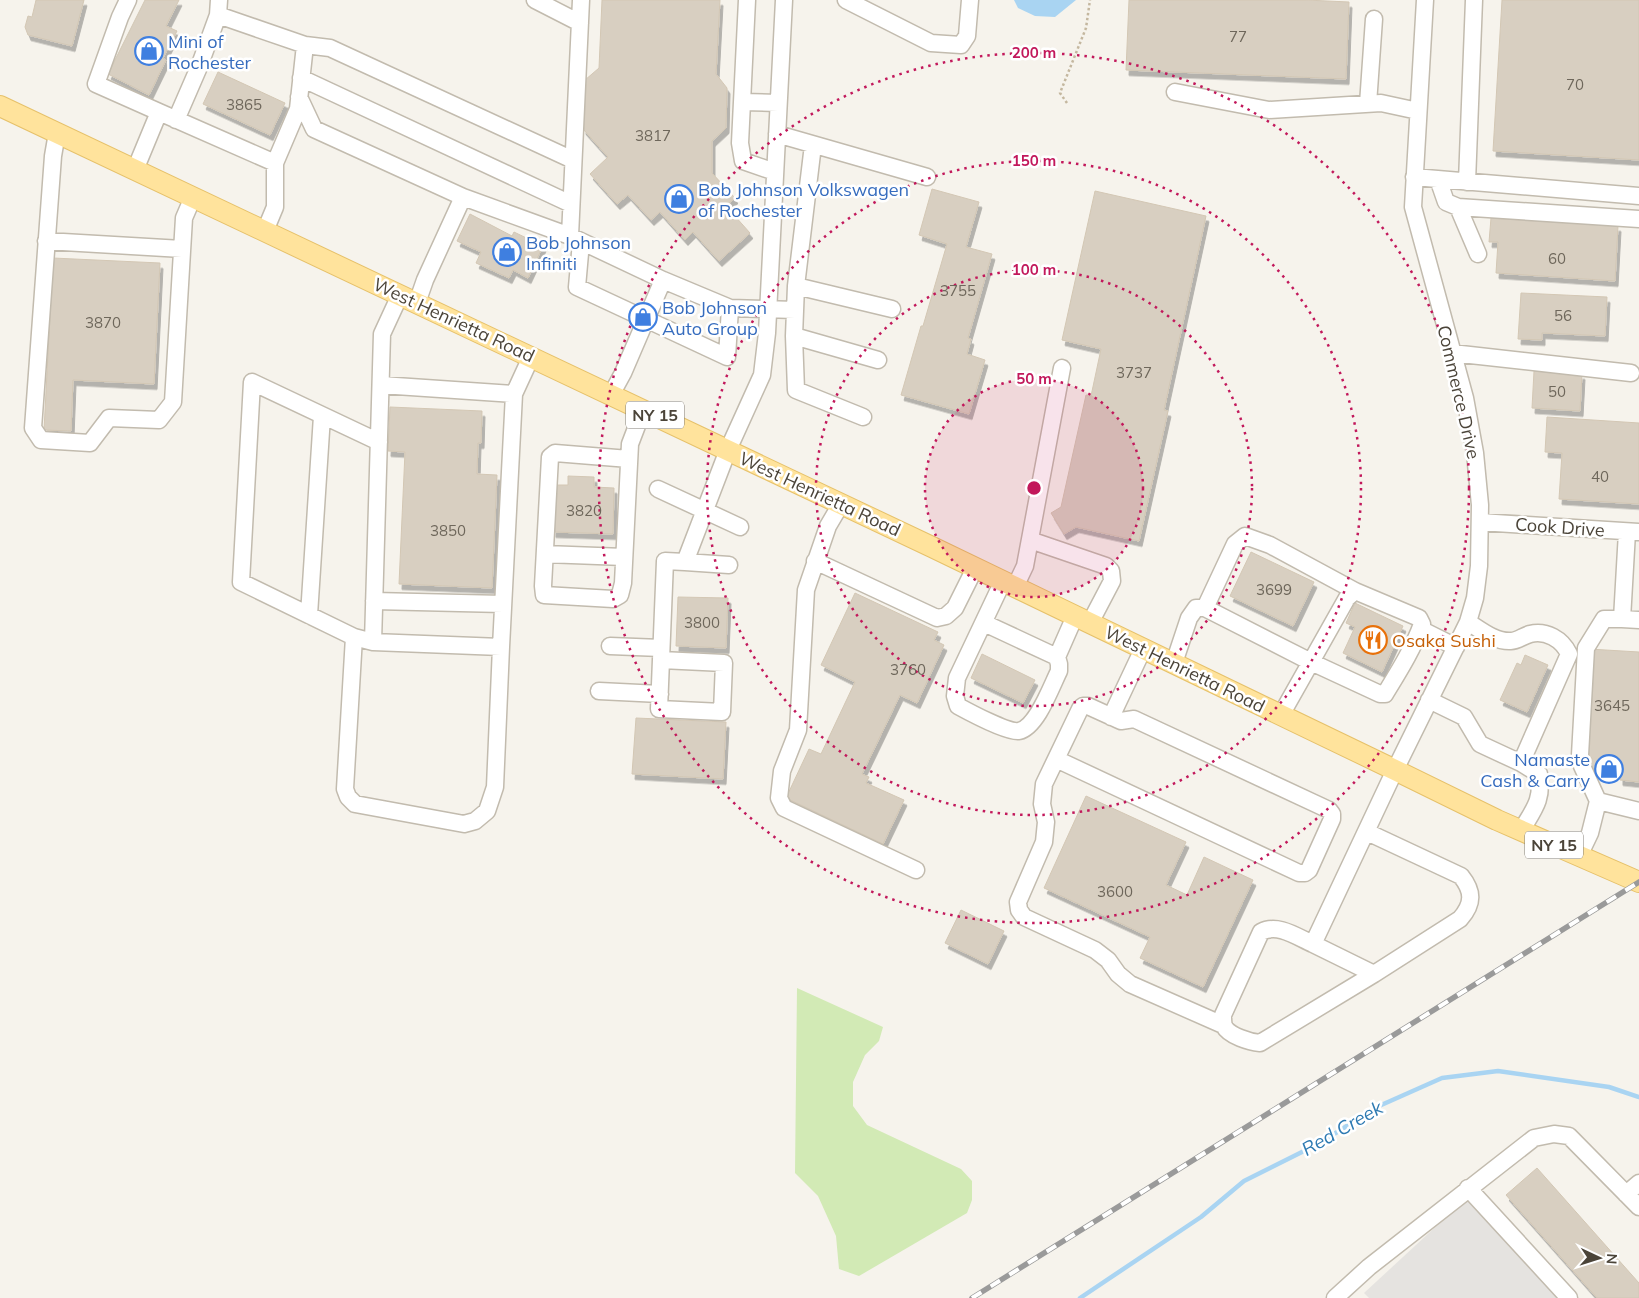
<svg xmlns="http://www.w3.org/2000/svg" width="1639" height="1298" font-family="Mulish,sans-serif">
	<defs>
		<filter id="shadow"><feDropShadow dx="3" dy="5.5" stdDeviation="0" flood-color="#0004"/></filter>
	</defs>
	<rect width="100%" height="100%" fill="#f6f3ec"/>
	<!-- green -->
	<path fill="#d2eab5" d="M797,988l86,39 -4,14 -14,14 -12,27v24l14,19 94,44 11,12v19l-5,13 -108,63 -20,-7 -3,-33 -18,-40 -23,-23z"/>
	<!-- parking -->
	<path fill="#e5e3e0" d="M1469,1196l99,102h-199l-5,-5z"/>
	<!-- water -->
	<path fill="#a9d4f2" d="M1014,0h62l-21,17 -20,-1 -17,-8z"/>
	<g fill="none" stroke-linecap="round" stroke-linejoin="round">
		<!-- stream -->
		<path stroke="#a9d4f2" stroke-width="4.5" d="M1080,1298l121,-81 43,-36 74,-37 61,-38 63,-28 56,-7 111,16 30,10"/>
	</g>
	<!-- building -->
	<path fill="#d8cfc1" stroke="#d3c7b4" filter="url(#shadow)" d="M36,0h48l-12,46 -44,-11 -3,-8 3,-11 4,1z
		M145,0h34l-13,26 11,5 -14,27 3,2 -17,35 -41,-21z
		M602,0h118l-4,74 11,14 -1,40 -14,13v32l23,25 -9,8 24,27 -31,28 -26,-29 -8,8 -25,-28 -9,8 -23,-25 -11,9 -27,-30 18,-17 -25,-28 2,-49 14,-12z
		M1129,0h177l43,2 -3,77 -220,-9z
		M1502,0h137v160l-146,-9z
		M218,72l67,31 -15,32 -67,-31z
		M932,189l47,13 -13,45 26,7 -24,84 3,1 -4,15 18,6 -16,54 -68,-19 20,-69h2l24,-82 -28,-9z
		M1095,191l111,25 -42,194 4,1 -29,130 -63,-14 -12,7 -13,-21 10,-6 25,-112 5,1 10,-47 -39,-9z
		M470,214l42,22 2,-4 29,14 -15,32 -15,-8 -4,8 -33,-15 5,-11 -24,-11z
		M1491,218l127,8 -3,55 -119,-8 2,-31h-9z
		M53,258l107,5 -6,121 -81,-4 -2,51 -27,-1z
		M1521,293l86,4 -2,39 -63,-3v7l-24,-1z
		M1534,371l48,3 -2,37 -48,-3z
		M390,407l92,4 -1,32h-3l-1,31 20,1 -5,113 -93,-4 6,-132 -17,-1z
		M1547,417l92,6v81l-80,-5 3,-46 -17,-1z
		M568,476l26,1v10l20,1 -1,46 -60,-2 1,-47h14z
		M1251,552l63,30 -21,44 -63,-30z
		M855,593l83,39 -4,8 10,5 -27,58 -17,-8 -38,79 7,3 -3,6 38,17 -21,44 -97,-46 23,-49 12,5 34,-72 -34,-17z
		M678,597l50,1 -2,50 -50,-2z
		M1355,603l48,23 -21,46 -39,-19 12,-26 -9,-4z
		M1589,649l50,3v130l-19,-2v-7l-29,-2 1,-13 -9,-1z
		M982,654l53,26 -12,23 -52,-25z
		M1525,655l23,10 -21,47 -27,-12 17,-37 4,2z
		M636,718l90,4 -3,57 -91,-5z
		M1086,796l100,46 -20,43 21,10 17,-38 49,23 -50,107 -63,-29 10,-21 -106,-49z
		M961,910l43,21 -16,33 -43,-21z
		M1537,1168l102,115v15h-42l-91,-103z"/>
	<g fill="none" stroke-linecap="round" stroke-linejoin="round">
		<defs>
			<path id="minor" d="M128,0l-8,17 -24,67 63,28 -24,58
				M219,0l-1,15 87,30 25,3 243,112
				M535,0l45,23
				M581,0l-11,236 93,44 67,28 65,2
				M747,0l-7,143 3,18 32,11
				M846,0l85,43 30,2 6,-9 3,-36
				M301,78l270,126
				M1175,92l94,18 112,-7 37,8
				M299,97l15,32 149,68 107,39
				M742,102l36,1
				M1368,104l6,-85
				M159,112l116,51v44l-10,24
				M176,120l23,-53 19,-52
				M57,133l-4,23 -20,272 8,12 49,3 19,-25 50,2 14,-18 11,-184 9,-21
				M777,134l150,43
				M813,145l-17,141 -2,50 84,24
				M275,163l23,-54 7,-64
				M1414,177l225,19
				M1438,179l8,23 12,5 20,47
				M1467,182l7,-182
				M1458,207l181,12
				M46,241l136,8
				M581,242l-4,45 150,70 3,-49
				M796,286l96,23
				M400,295l-18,39 -9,308 128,5 13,-253 17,-37
				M417,303l8,-23 38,-83
				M794,336l2,54 67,27
				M1452,353l179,20
				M381,385l133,9
				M611,395l12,-22 40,-93
				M629,459l-74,-6 -5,4 -7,129 1,9 69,4 7,-4 3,-12 7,-139 13,-34
				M658,489l82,38
				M841,504l-13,22 -22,64 -8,140 -16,41 -3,27 5,10 132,62
				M1480,522l159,10
				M1030,540l76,26 5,5 1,10 -22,42
				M545,554l79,3
				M815,561l122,57 9,-2 9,-8 20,-40
				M685,562l44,3
				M1003,581l-46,97 -2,18 3,10c11,6 50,27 61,25 18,-4 32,-44 40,-60v-7l-2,-7 18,-41
				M1015,587l10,-21 37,-198
				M374,601l129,3
				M309,615l13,-199
				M1622,619l17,1
				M1468,622c13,8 27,20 43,19 6,0 12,-5 19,-7 16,-4 32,5 39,20l-48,109
				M984,623l73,34
				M1420,629l36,18
				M354,637l-9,152 3,8 7,7 109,20 11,-3 12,-10 8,-24 6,-140
				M373,642l-19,-5 -113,-55 11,-200 127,60
				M610,646l51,2
				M661,660l63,3 -2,49 -63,-3 6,-148 20,1 43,-112 34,-75 5,-42 17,-333
				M1174,663l15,-45 7,-10h9l106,54 69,32h5c14,-23 28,-45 37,-70l-3,-6 -64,-27 -85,-46 -25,-9 -10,8 -30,64
				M599,691l61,3
				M1429,700l35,17 16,27 41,19 18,11c4,26 -5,35 -18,57
				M1281,715l66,-117 8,-7
				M1111,717l32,-68
				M1056,759l243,114h6l4,-3 23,-51v-5l-3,-4 -195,-91 -13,2 -33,-15h-5l-3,3 -36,75 -2,20 4,18 -2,20 -26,60 1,8 5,7 71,33 13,10 10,14 12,10 93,41
				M1598,801l-16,-35 -2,-11 6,-107 18,-29h18l5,-87
				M1367,832l94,44c12,15 13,27 -1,43l-86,55 -61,-30 82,-174 73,-148 7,-24 4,-32 1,-61 -5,-52 -10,-55 -52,-191 12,-207
				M1579,856l11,-23 8,-32 41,10
				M1313,944c-16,-7 -35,-21 -52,-12l-38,83c0,3 0,8 1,11 5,10 26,16 36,17l114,-69
				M1468,1188l101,110
				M1626,1194l13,-11
				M1335,1298l34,-31 165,-129 20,-4 15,2 70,71"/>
			<path id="major" d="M0,106l932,441 463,223 102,50 142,62"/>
		</defs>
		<!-- minor casing -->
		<use href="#minor" stroke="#c2bbae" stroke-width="19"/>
		<!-- major casing -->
		<use href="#major" stroke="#e6c16a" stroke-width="22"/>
		<!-- path -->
		<path stroke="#c4b79f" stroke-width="2.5" stroke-dasharray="2.5 2.5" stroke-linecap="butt" d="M1067,103l-7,-10 26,-65 4,-28"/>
		<!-- minor -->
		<use href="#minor" stroke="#fff" stroke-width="16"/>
		<!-- major -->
		<use href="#major" stroke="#ffe39c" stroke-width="20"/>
		<defs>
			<path id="rail" d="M972,1298l667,-416"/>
		</defs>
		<!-- rail casing -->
		<use href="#rail" stroke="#9a9a9a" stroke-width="5.5"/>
		<!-- rail -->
		<use href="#rail" stroke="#fff" stroke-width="4" stroke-dasharray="11" stroke-linecap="butt"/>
	</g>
	<!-- distance rings -->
	<circle cx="1034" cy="488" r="109" fill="#c2185b" fill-opacity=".12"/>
	<g fill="none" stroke="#c2185b" stroke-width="2.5" stroke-dasharray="2.5 5">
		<circle cx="1034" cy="488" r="109"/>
		<circle cx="1034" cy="488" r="218"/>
		<circle cx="1034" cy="488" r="327"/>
		<circle cx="1034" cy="488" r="435"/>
	</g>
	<!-- icons -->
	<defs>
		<symbol id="shop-ring" viewBox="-11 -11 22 22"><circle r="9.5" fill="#fff" stroke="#3f7fe0" stroke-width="1.5"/><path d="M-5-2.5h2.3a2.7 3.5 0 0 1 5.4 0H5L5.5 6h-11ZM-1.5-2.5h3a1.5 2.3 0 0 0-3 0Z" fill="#3f7fe0"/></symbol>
		<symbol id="restaurant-ring" viewBox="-11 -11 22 22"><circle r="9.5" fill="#fff" stroke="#e8710a" stroke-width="1.5"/><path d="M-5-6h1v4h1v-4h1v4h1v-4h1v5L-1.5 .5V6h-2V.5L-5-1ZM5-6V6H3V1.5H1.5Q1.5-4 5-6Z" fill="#e8710a"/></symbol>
	</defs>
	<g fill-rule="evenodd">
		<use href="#shop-ring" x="133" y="35" width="32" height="32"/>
		<use href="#shop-ring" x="663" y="183" width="32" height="32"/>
		<use href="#shop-ring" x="491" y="236" width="32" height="32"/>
		<use href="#shop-ring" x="627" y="301" width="32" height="32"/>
		<use href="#restaurant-ring" x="1357" y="624" width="32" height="32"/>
		<use href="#shop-ring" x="1593" y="753" width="32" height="32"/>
	</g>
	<g text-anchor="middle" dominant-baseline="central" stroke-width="5" stroke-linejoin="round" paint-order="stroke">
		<!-- number labels -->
		<g font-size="15" fill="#6e675b">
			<text x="1238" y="36">77</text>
			<text x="1575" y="84">70</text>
			<text x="244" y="104">3865</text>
			<text x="653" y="135">3817</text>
			<text x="1557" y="258">60</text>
			<text x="958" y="290">3755</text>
			<text x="1563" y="315">56</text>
			<text x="103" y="322">3870</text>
			<text x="1134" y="372">3737</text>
			<text x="1557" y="391">50</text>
			<text x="1600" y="476">40</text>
			<text x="584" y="510">3820</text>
			<text x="448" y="530">3850</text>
			<text x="1274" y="589">3699</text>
			<text x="702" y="622">3800</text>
			<text x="908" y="669">3760</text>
			<text x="1612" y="705">3645</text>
			<text x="1115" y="891">3600</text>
		</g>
		<!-- shield labels -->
		<g fill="#fff" stroke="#817c74" stroke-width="1">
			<rect x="626" y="401.5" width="58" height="27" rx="4"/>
			<rect x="1525" y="831.5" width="58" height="27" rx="4"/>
		</g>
		<g font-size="16" font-weight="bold" fill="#4b4439">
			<text x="655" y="415">NY 15</text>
			<text x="1554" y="845">NY 15</text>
		</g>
		<!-- shop labels -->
		<g font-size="18" fill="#366cbe" stroke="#fff" text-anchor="start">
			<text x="168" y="41">Mini of<tspan x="168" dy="21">Rochester</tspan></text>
			<text x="698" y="189">Bob Johnson Volkswagen<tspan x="698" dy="21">of Rochester</tspan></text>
			<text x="526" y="242">Bob Johnson<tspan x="526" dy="21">Infiniti</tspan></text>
			<text x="662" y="307">Bob Johnson<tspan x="662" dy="21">Auto Group</tspan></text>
			<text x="1590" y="759" text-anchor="end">Namaste<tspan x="1590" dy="21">Cash &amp; Carry</tspan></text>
		</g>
		<!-- street labels -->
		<g font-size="18" fill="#4b4439" stroke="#fff">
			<text transform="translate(454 320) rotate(25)">West Henrietta Road</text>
			<text transform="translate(1459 392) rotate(77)">Commerce Drive</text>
			<text transform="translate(820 494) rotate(25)">West Henrietta Road</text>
			<text transform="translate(1560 527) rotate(4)">Cook Drive</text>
			<text transform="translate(1185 669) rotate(26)">West Henrietta Road</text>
		</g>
		<!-- food labels -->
		<g font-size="18" fill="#c56008" stroke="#fff" text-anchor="start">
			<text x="1392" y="640">Osaka Sushi</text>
		</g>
		<!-- water labels -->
		<g font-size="19" font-style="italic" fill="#2e7ab2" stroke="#fff">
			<text transform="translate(1342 1128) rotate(-30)">Red Creek</text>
		</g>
	</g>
	<circle cx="1034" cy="488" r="8" fill="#c2185b" stroke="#fff" stroke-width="2.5"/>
	<g font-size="15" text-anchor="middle" font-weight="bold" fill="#c2185b" stroke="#fff" stroke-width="5" stroke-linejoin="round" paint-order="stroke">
		<text x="1034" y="58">200 m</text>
		<text x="1034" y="166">150 m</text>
		<text x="1034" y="275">100 m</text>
		<text x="1034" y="384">50 m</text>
	</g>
	<!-- north arrow -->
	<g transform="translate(1599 1258) rotate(94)" stroke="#ffffff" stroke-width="4" paint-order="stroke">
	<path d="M0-4L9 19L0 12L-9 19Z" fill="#4b4439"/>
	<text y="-8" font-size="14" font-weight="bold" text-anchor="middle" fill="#4b4439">N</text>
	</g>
</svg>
